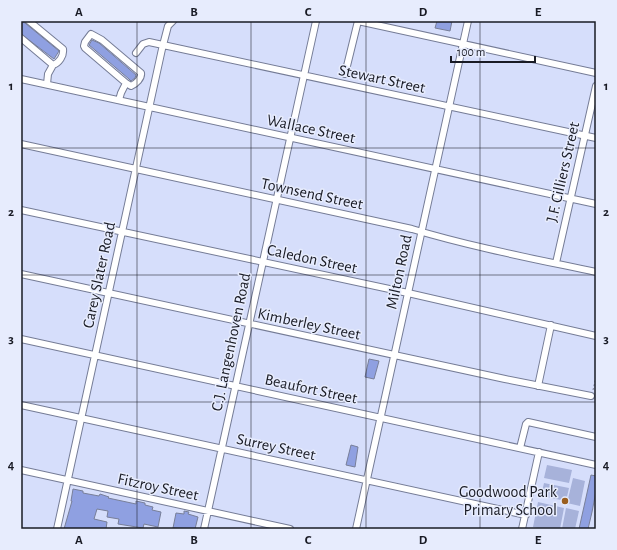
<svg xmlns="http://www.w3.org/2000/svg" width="617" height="550" font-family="'Alegreya Sans',sans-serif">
	<rect width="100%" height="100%" fill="#d6defb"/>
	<!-- green -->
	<path fill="#a7b2da" d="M547,465l25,5 -3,13 -25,-5z
		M573,478l12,3 -5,25 -13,-3z
		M544,483l25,5 -3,13 -25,-5z
		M538,502l26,6 -4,21h-18l-9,-2z
		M566,508l13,3 -4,18h-13z"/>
	<!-- building -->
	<path fill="#8fa0e1" stroke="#787f99" d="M21,21l4,2 34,28 -5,8 -33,-25z
		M437,21h15l-2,10 -15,-3z
		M92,40l7,3 37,32 -1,3 -4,3 -2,-2 -40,-34z
		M369,359l10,2 -5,18 -9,-2z
		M351,445l7,2 -3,20 -9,-2z
		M591,475l5,1v15l-4,21 -4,17h-9z
		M73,489l10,2v2l16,3 1,-2 9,3 -1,1 28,6v-3l9,2v2l8,2 -1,3 9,2 -3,15 -14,-3 -1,4 -25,-4 1,-5 -12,-2 1,-6 -11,-2 -3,10 13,3 -1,7h-42l8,-28h-1z
		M184,511l5,1 -1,2 10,3 -3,12 -22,-1 3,-15 8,1z"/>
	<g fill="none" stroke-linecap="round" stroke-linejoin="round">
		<defs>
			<path id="minor" d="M29,21l34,28c1,7 -4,14 -10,16l-5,9 -1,10
				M91,34l11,6 39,33c1,5 -5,11 -10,13l-5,-3 -41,-35 -1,-2 1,-4z
				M21,38l32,27
				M136,53l7,-9 6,-2 447,96
				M345,74l13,-53 238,52
				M21,79l575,125
				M119,100l2,-7 5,-10
				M21,144l391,85c60,18 123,30 184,43
				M21,210l387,83 188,43
				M556,263l40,-177
				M21,274l484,105 86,17
				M21,339l575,126
				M538,386l13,-61
				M21,405l505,110
				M520,448l6,-24 2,-2 68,15
				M21,470l269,59
				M57,529l105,-480 6,-23 5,-5
				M204,529l112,-508
				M356,529l112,-508
				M522,529l17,-77"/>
		</defs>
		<!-- minor casing -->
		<use href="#minor" stroke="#757c96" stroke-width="8"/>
		<!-- path -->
		<path stroke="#7d8296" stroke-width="1" stroke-dasharray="2 2" stroke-linecap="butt" d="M593,390l3,-13"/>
		<!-- minor -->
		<use href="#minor" stroke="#fff" stroke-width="6"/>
	</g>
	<!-- grid -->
	<path fill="none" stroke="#191b25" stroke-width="1" stroke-opacity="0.55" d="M137,21v508M251,21v508M366,21v508M480,21v508M21,148h575M21,275h575M21,402h575"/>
	<!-- markers -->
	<circle fill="#9a5e1f" stroke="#e7ecfd" stroke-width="1.5" cx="565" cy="501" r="4"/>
	<g text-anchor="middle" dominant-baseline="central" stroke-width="3" stroke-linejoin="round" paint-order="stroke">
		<!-- street labels -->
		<g font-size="16" fill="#191b25" stroke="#e7ecfd">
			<text transform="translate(382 79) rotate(12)">Stewart Street</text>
			<text transform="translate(311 129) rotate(12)">Wallace Street</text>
			<text transform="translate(563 172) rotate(-77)">J.F. Cilliers Street</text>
			<text transform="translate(312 194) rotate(12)">Townsend Street</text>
			<text transform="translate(312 259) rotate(12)">Caledon Street</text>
			<text transform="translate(399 272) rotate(-78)">Milton Road</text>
			<text transform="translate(99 275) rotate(-78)">Carey Slater Road</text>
			<text transform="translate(309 324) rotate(12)">Kimberley Street</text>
			<text transform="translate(231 342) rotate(-78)">C.J. Langenhoven Road</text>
			<text transform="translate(311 389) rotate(12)">Beaufort Street</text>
			<text transform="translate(276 447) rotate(12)">Surrey Street</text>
			<text transform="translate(158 487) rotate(12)">Fitzroy Street</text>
		</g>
		<!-- poi labels -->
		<g font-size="16" fill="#191b25" stroke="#e7ecfd" text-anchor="end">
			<text x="557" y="492">Goodwood Park<tspan x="557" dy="18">Primary School</tspan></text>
		</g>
	</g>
	<!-- border -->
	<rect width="617" height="550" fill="none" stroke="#e7ecfd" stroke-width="44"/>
	<!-- scale -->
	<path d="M451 56v6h84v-6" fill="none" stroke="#191b25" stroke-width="2"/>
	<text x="457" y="56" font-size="12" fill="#191b25" stroke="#e7ecfd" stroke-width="3" paint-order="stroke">100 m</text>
	<rect x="22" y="22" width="573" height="506" fill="none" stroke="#191b25" stroke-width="1.5"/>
	<g font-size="13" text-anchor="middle" font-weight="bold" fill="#191b25">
		<text x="79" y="16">A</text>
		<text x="194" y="16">B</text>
		<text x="308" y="16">C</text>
		<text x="423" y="16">D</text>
		<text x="538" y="16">E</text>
		<text x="11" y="90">1</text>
		<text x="606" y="90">1</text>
		<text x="11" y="216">2</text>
		<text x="606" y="216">2</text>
		<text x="11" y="343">3</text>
		<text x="606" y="343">3</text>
		<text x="11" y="469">4</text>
		<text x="606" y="469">4</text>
		<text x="79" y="544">A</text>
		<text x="194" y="544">B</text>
		<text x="308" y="544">C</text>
		<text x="423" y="544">D</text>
		<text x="538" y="544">E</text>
	</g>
</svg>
